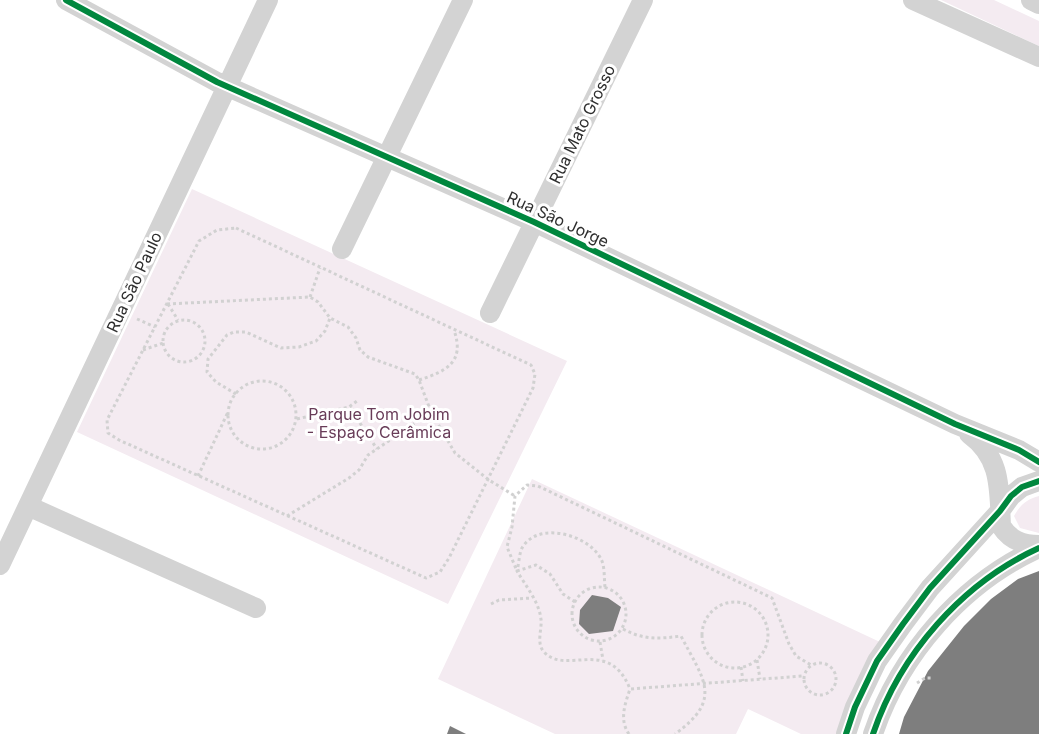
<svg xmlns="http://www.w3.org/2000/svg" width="1039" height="734" font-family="Inter,sans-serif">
	<rect width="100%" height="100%" fill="#fff"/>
	<!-- green -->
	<path fill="#f4ebf1" d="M941,0h53l45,21v25z
		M192,189l375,172 -119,243 -371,-172z
		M532,479l348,163 -43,92h-36l-53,-25 -12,25h-181l-117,-55z
		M1039,496v37l-19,-5 -6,-12c6,-11 13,-17 25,-20z"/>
	<!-- building -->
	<path fill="#7e7e7e" d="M1039,571v163h-140l5,-17 24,-46 36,-45 27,-27 27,-20z
		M592,595l16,3 13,9 -8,24 -24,3 -10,-10 1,-14z
		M450,726l16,8h-19z"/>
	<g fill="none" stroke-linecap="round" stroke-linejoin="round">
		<!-- path -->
		<path stroke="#d1d1d1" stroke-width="3" stroke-dasharray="3 3" stroke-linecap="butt" d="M236,228l295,137 4,9 -2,14 -84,170 -9,14 -14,6 -307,-138 -11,-7 -1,-13 92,-179 18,-11z
			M310,297l10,-29
			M167,304l143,-7 8,5 12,16 18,9 8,11 4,12 8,7 47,17 4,6 12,32 24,41 34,27 26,16
			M168,304l10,16
			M137,319l18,8
			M163 341a21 21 0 1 1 42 0a21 21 0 1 1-42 0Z
			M143,350l20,-7
			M419,380c28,-9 46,-18 35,-50
			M228 415a34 34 0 1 1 68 0a34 34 0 1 1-68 0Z
			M236,394l-20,-12 -9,-10 1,-13 19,-24 7,-3h12l35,16 18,-1 17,-6 9,-10 5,-13
			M350,408l27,41
			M297,419l52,-12 8,-6
			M198,476l30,-64
			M287,516l62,-38 10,-8 9,-15 62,-42
			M572 614a27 27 0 1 1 54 0a27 27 0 1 1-54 0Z
			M605,587c-1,-8 0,-21 -4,-28 -12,-24 -63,-39 -79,-11 -3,6 -3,16 -5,23 8,14 23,32 24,49 1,10 -5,23 3,32 22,24 65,-16 86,37
			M575,602l-12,-8 -13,-20 -14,-9 -19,6 -10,-24 5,-20 3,-31 12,-11 11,1 234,112 17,46 7,12 15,9
			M702 635a33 33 0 1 1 66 0a33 33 0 1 1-66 0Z
			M491,604l8,-4 33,-2
			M623,629c20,11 36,10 58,7 22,43 43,63 -6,98
			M600,642l3,18
			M757,660l3,19
			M804 679a16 16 0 1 1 32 0a16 16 0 1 1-32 0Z
			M741,667l2,14
			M917,683l8,-5h8
			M629,734c-10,-14 -4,-30 1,-45l173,-13"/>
		<!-- minor -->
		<path stroke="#d3d3d3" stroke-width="20" d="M66,0l151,82 317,140 421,202 64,26 20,12
			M913,0l126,57
			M1031,0l8,4
			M342,249l121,-249
			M490,313l153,-313
			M969,434c33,24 30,55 32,92 9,14 21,19 38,19
			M28,506l228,102
			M0,565l268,-565
			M846,734l9,-27 22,-46 26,-37 27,-36 70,-77 11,-15 11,-9 17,-6
			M873,734c27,-80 89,-151 166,-186"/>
		<defs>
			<path id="cycleway" d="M66,0l151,82 317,140 421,202 64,26 20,12
				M846,734l9,-27 22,-46 26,-37 27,-36 70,-77 11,-15 11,-9 17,-6
				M873,734c27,-80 89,-151 166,-186"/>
		</defs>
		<!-- cycleway casing -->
		<use href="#cycleway" stroke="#fff" stroke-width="10"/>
		<!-- cycleway -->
		<use href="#cycleway" stroke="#00873e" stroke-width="6"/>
	</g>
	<g text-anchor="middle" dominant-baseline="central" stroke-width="6" stroke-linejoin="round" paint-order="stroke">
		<!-- street labels -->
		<g font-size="16" fill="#2e2e2e" stroke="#fff">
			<text transform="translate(582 124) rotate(-64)">Rua Mato Grosso</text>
			<text transform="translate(558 219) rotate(25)">Rua São Jorge</text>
			<text transform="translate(134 282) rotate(-65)">Rua São Paulo</text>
		</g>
		<!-- park labels -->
		<g font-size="16" fill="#683c58" stroke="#fff">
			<text x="379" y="414">Parque Tom Jobim<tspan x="379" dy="18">- Espaço Cerâmica</tspan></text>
		</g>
	</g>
</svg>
